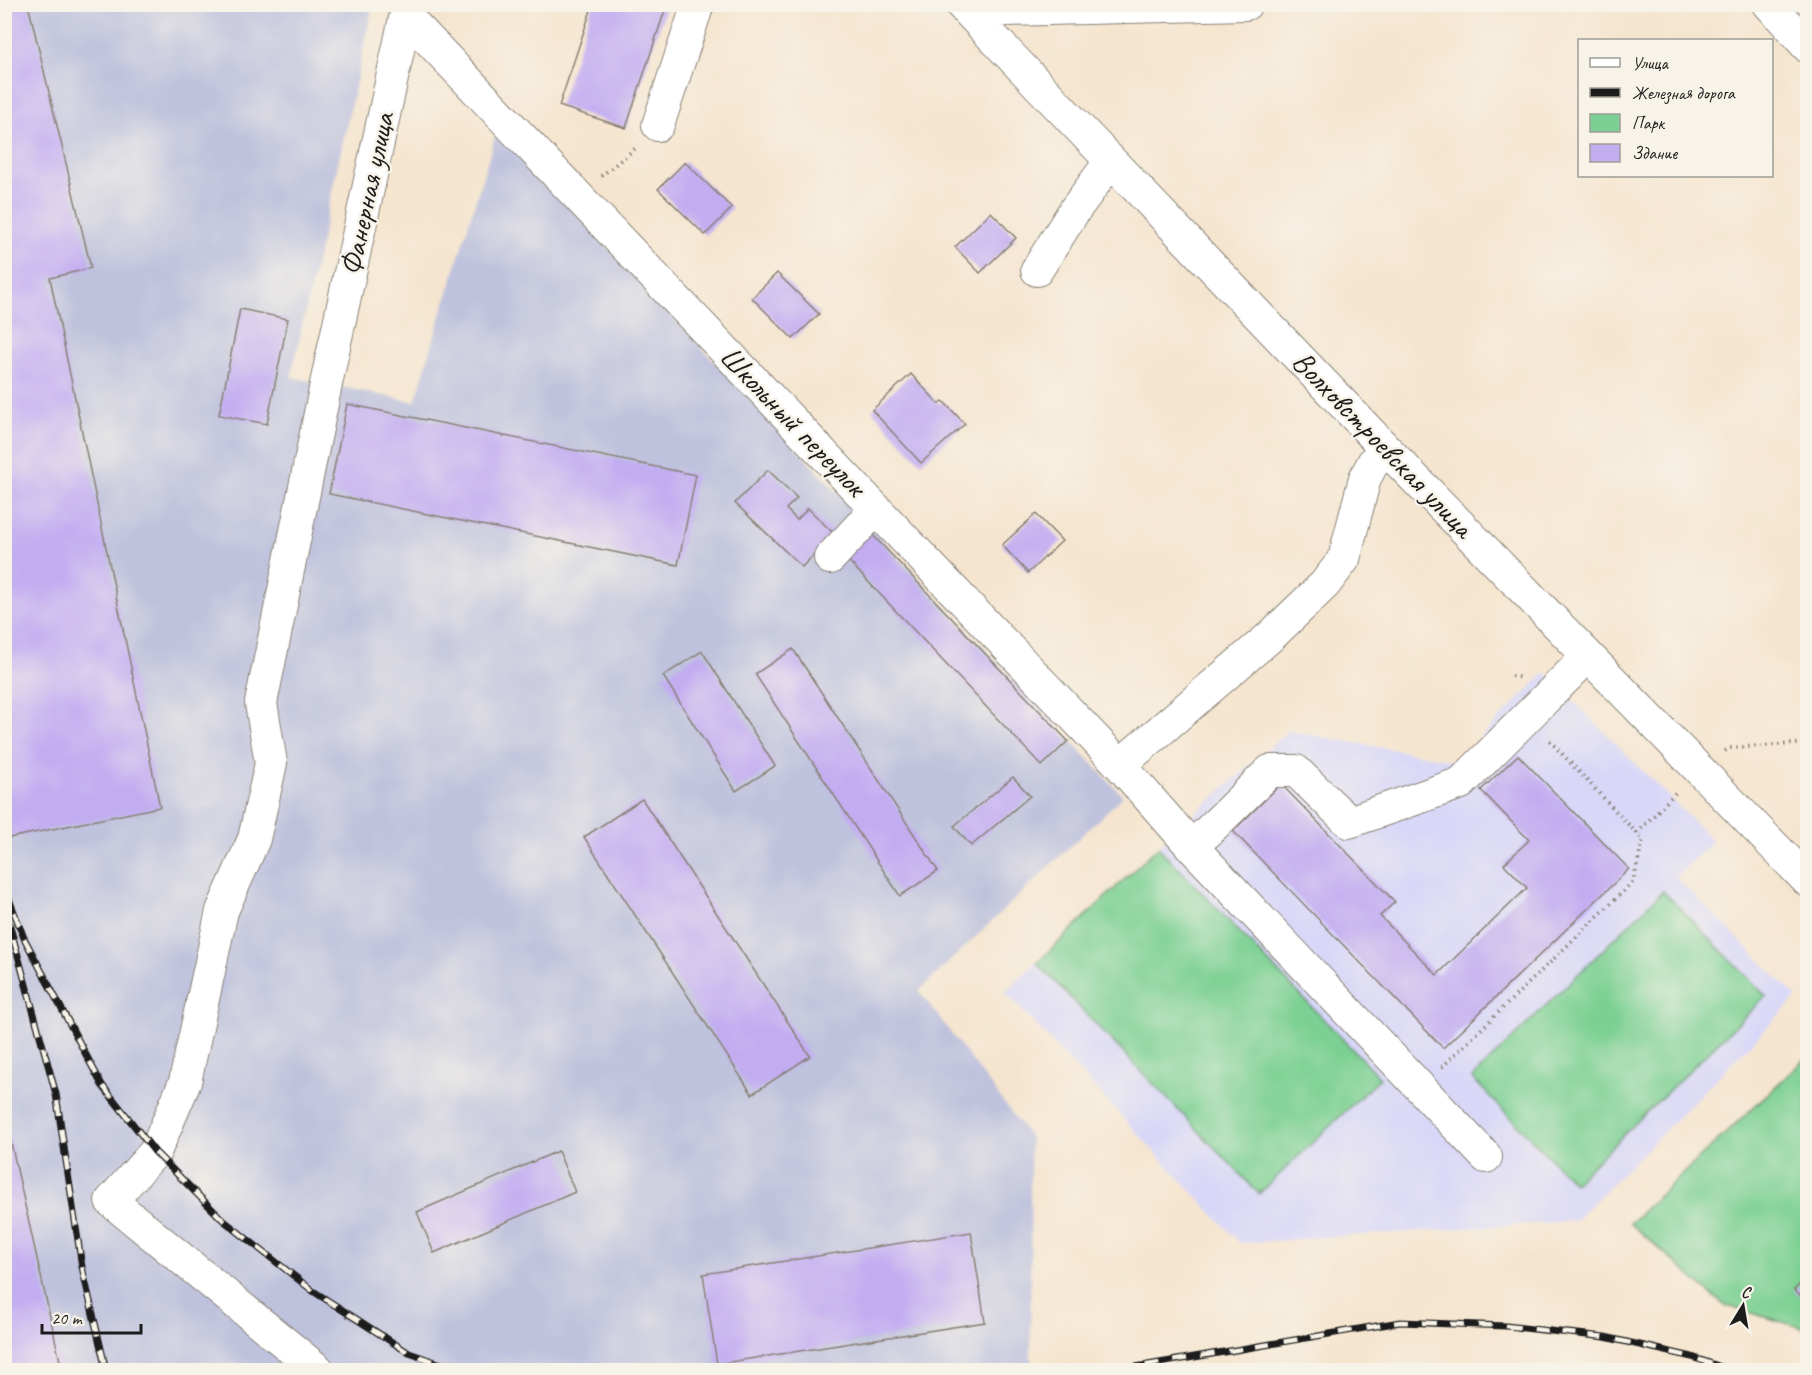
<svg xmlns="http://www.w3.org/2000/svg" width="1812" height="1375" font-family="Caveat,sans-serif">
	<rect width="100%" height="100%" fill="#f7f3e8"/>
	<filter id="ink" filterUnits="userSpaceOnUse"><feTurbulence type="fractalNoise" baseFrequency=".0167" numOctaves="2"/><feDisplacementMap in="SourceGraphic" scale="12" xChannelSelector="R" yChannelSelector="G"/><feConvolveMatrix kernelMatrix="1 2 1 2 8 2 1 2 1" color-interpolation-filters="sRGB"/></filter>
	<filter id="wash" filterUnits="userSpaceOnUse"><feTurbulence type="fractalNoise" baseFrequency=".008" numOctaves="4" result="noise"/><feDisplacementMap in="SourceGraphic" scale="24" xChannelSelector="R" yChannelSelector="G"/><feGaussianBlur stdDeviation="1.35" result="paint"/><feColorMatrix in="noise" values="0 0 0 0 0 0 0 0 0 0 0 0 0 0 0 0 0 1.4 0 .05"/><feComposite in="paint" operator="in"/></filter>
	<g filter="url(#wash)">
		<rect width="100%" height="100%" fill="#f5e5cf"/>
		<!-- built -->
		<path fill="#d8d7f8" d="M1545,673l168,168 -37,36 121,120 -222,224 -335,22 -235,-251 153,-145 130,-116 169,30z"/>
		<!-- industrial -->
		<path fill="#bfc2dd" d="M5,5h368l-82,372 124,25 82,-272 626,666 -204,195 111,146 1,233h-1026z"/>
		<!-- green -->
		<path fill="#7cd093" stroke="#4c7658" stroke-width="1.5" d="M1158,847l222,231 -121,116 -222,-231z
			M1663,891l103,105 -192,187 -102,-105z
			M1807,1057v272l-83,-24 -94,-82z"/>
		<g id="blocks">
			<!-- building -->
			<path fill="#c2adf1" d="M4,4h24l63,264 -41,10 110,529 -156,32z
				M593,4h74l-41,124 -67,-22z
				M685,162l47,46 -27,27 -47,-46z
				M991,212l25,26 -36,35 -25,-26z
				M777,273l42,41 -26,25 -41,-41z
				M240,309l48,10 -21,105 -48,-9z
				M911,374l28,30 4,-3 22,23 -44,39 -49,-53z
				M347,404l349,71 -18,90 -349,-71z
				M768,470l29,28 -11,11 11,11 11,-12 26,26 -32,33 -67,-64z
				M1036,514l26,27 -34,32 -26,-28z
				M869,531l199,210 -26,25 -199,-211z
				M793,649l145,222 -38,25 -145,-222z
				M702,651l73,115 -39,25 -73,-115z
				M1518,755l111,114 -186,179 -210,-217 48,-47 114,118 -15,14 57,59 90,-87 -23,-24 25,-24 -48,-50z
				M1013,777l17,19 -59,50 -17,-20z
				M642,799l168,257 -58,38 -168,-257z
				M4,1116h1l57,254h-58z
				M558,1151l17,41 -141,61 -17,-41z
				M971,1232l14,90 -268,42 -14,-90z
				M1808,1276v27l-14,-13z"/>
		</g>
	</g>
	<g filter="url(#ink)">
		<use href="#blocks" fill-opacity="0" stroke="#888076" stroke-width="1.5"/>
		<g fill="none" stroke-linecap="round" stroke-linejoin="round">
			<defs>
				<path id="minor" d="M961,4l426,446 421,431
					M1769,4l39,43
					M967,11l279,-7
					M406,16l714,749 72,82 294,310
					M658,125l40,-121
					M1037,270l37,-59 36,-49
					M830,558l46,-49
					M1120,765l151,-129 54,-52 19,-25 21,-81 9,-17 13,-11
					M1192,847l78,-76h26l53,51 112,-39 127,-127
					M318,1370l-207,-169 44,-49 30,-70 37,-171 32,-72 17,-76 -10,-60 65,-319 82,-380"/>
			</defs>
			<!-- minor casing -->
			<use href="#minor" stroke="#888076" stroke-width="34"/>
			<!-- path -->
			<path stroke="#888076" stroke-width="4" stroke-dasharray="1.5 4.5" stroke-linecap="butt" d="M601,176l36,-29
				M1511,676l11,2
				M1725,751l5,-3 78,-5
				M1637,833l39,-41
				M1442,1067l191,-185 10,-42 -94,-100"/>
			<!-- minor -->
			<use href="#minor" stroke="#fff" stroke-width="32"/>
			<defs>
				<path id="rail" d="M4,886l20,52 78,147 53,67 68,68 90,71 96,62 50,17
					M6,912l50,182 26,173 24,103
					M1118,1370l282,-48 106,4 99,11 87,20 38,13"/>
			</defs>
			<!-- rail casing -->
			<use href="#rail" stroke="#1c1c1c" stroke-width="7"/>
			<!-- rail -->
			<use href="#rail" stroke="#f7f3e8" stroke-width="4.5" stroke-dasharray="14" stroke-linecap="butt"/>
		</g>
	</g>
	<g text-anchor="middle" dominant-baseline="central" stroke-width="5" stroke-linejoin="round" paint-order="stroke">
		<!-- street labels -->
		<g font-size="30" fill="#1c1c1c" stroke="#f7f3e8">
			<text transform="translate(367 194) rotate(-78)">Фанерная улица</text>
			<text transform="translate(793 421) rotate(46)">Школьный переулок</text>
			<text transform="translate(1383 444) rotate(46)">Волховстроевская улица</text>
		</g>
	</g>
	<!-- margin -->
	<rect width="1812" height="1375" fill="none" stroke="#f7f3e8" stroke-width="24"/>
	<!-- legend -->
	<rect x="1578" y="39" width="195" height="138" fill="#f7f3e8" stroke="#9f9d96" stroke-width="1.5"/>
	<rect x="1590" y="58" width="30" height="9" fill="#ffffff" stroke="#9f9d96" stroke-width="1.5"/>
	<text x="1632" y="69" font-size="18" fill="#1c1c1c">Улица</text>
	<rect x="1590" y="88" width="30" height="9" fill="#1c1c1c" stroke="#9f9d96" stroke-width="1.5"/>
	<text x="1632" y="99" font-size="18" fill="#1c1c1c">Железная дорога</text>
	<rect x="1590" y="114" width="30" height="18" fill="#7cd093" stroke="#9f9d96" stroke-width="1.5"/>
	<text x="1632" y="129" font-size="18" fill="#1c1c1c">Парк</text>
	<rect x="1590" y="144" width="30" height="18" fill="#c2adf1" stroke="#9f9d96" stroke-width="1.5"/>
	<text x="1632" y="159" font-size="18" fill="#1c1c1c">Здание</text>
	<!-- north arrow -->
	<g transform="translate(1743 1306) rotate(11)" stroke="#f7f3e8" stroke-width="4.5" paint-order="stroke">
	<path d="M0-4.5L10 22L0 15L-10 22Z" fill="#1c1c1c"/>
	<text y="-9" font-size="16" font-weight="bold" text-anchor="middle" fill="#1c1c1c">С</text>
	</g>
	<!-- scale -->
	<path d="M42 1324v9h99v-9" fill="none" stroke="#1c1c1c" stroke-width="3"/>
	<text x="51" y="1324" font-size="18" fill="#1c1c1c" stroke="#f7f3e8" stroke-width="4.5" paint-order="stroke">20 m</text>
</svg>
